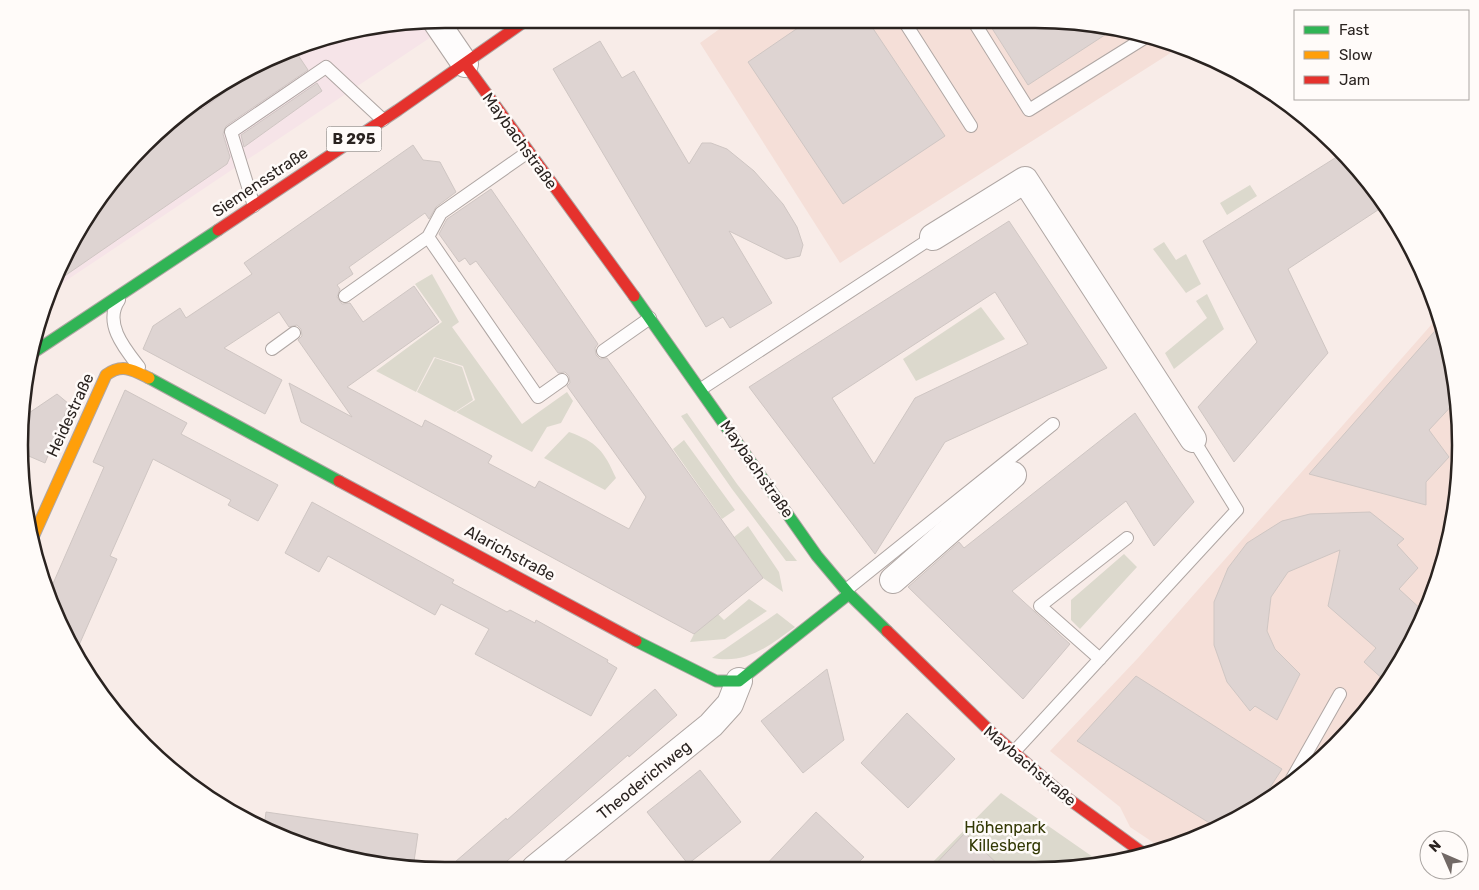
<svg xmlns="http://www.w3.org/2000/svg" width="1479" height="890" font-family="Rubik,sans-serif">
	<rect width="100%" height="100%" fill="#f8ece8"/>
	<!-- built -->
	<path fill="#f5dfd8" d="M732,20l357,2 91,25 -340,216 -140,-220z
		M1439,316l18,73 2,84 -13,82 -30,78 -44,71 -57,61 -68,49 -84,35 -33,-22 -10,-20 -70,-56 88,-93z"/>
	<!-- industrial -->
	<path fill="#f6e4e8" d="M445,19h13l-409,273 42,-84 95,-101 122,-66z"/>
	<!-- green -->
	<path fill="#dcd9cd" d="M1250,185l7,11 -30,19 -7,-12z
		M1164,242l12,18 10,-6 15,30 -15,9 -33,-44z
		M432,274l27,48 -7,5 70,97 45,-32 6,9 -12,22 -14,4 -15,25 -76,-40 19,-12 -12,-34 -29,-9 -18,35 -40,-21 66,-49 -27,-38z
		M1207,294l17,35 -50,40 -9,-16 42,-35 -11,-17z
		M981,307l24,32 -89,42 -13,-22z
		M435,358l27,9 11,33 -18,12 -38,-20z
		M687,413l50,71 60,77h-11l-54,-72 -51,-73z
		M569,432c28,10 35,19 47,46l-11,12 -61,-32z
		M684,440l51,70 -13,9 -49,-70z
		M748,526l31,46 4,20 -20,-14 -29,-41z
		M1124,554l13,13 -57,62 -9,-9v-20z
		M749,599l18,12 -42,28 -35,3 4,-8 24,-20 6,6z
		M777,613l18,14c-28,20 -47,37 -83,31z
		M1001,793l102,71 -41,6h-137z"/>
	<!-- building -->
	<path fill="#ded4d2" stroke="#cfc6c3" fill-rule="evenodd" d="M808,21h60l77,115 -102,68 -95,-142z
		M988,22h101l25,7 -86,56z
		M600,41l22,37 12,-7 55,93 13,-21h9l16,6 27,22 29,33 14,23 6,18 -3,11 -14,3 -57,-28 43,72 -42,25 -7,-11 -17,10 -153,-258z
		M294,49l14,21 -82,56 -3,8 7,23 -3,7 -174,120 38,-76 95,-101 11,-6 5,8 56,-41z
		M317,83l5,8 -78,56 -3,-12z
		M413,145l10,15 17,2 16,30 -20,15 -7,12 -4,-6 -76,54 4,7 -16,11 3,4 -3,8 5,7 8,-1 13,19 51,-36 25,36 -92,65 75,40 3,-7 17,9 50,27 -4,7 47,25 4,-7 90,48 17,-32 -79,-111 3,-3 -1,-7 -4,-4 -7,1 -82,-112 -6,4 -5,-7 -6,4 -20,-28 8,-15 44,-30 107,155 -3,4 1,7 4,4 7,-1 156,220 -69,56 -393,-212 -12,-39 63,34 -54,-77 4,-4 -1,-7 -4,-4 -8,2 -10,-15 -55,36 58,32 -17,34 -122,-65 10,-23 27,-18 6,10 66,-44 -8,-11z
		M1343,153l11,11 30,42 -96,63 40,84 -94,109 -36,-55 59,-65 -54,-101z
		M1009,221l98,147 -162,74 -70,112 -126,-167zM995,292l33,52 -113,54 -41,66 -42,-66z
		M1441,324l16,65v11l-28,30 20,27 -23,25v23l-117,-31z
		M125,390l62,33 -6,11 97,51 -20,36 -30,-16 3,-5 -78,-41 -43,97 7,3 -41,93 -28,-57 56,-128 -11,-5z
		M57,394l12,10 -24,59 -21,-9 -5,-6 4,-31z
		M1135,413l59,89 -40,44 -28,-45 -114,90 58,53 -47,55 -115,-112 51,-45 5,6z
		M312,502l142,78 -2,3 55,29 3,-2 25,13 1,-3 72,40 -1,2 10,6 -26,48 -116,-62 14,-25 -48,-25 -6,11 -107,-59 -9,16 -34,-19z
		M1370,512l34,27 -7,6 21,23 -19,21 25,23 -8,21 -30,49 -22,-20 12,-14 -48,-42 12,-56 -52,22 -17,25 -4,34 8,18 25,25 -23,46 -22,-14 -5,5 -23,-29 -13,-37v-43l14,-34 19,-25 35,-22 28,-7z
		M827,669l17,71 -41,33 -42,-52z
		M1136,676l146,93 -24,37 -11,8 -31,13 -139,-86z
		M655,689l22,26 -48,42 -1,-2 -129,113h-51l58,-50 1,2z
		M907,713l48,46 -47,49 -47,-45z
		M700,770l41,52 -53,42 -41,-52z
		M266,812l152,22 -5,34 -43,-6 -88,-23 -18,-11z
		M816,812l48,45 -12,12h-90z
		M965,833l39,37h-74z"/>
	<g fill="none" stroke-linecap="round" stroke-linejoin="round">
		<defs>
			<path id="lane" d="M904,21l67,105
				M974,22l55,88 117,-73
				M254,206l-23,-74 95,-65 57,53
				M428,237l13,-24 87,-61
				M345,296l83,-59 110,160 24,-17
				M119,300c-16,23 6,49 20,67
				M272,349l22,-16
				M603,351l47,-33
				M701,389l232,-152
				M846,590l207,-166
				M1100,659l-60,-53 87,-68
				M1014,752l223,-242 -44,-71
				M1289,784l51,-90"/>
			<path id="street" d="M435,20l30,44
				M933,237l92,-57 168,259
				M893,580l120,-105
				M535,868l176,-143 19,-21 9,-23"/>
			<path id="fast" d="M634,296l183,260 32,38 38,37
				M34,352l184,-122
				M149,378l190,103
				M636,641l80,40h23l110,-87"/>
			<path id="slow" d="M34,535l72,-160c16,-12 27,-5 43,3"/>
			<path id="jam" d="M465,64l169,232
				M218,230l180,-120 130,-91
				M339,481l297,160
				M887,631l106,103 70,61 84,61"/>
		</defs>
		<!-- lane casing -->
		<use href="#lane" stroke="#afa6a3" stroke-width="14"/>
		<!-- street casing -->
		<use href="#street" stroke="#afa6a3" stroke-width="28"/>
		<!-- fast casing -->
		<use href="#fast" stroke="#afa6a3" stroke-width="13"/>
		<!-- slow casing -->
		<use href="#slow" stroke="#afa6a3" stroke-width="13"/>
		<!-- jam casing -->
		<use href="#jam" stroke="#afa6a3" stroke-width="13"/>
		<!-- lane -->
		<use href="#lane" stroke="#fefcfc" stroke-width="12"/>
		<!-- street -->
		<use href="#street" stroke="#fefcfc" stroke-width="26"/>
		<!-- fast -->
		<use href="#fast" stroke="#30b455" stroke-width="11"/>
		<!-- slow -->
		<use href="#slow" stroke="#ff9f0a" stroke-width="11"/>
		<!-- jam -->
		<use href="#jam" stroke="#e5322d" stroke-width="11"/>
	</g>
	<g text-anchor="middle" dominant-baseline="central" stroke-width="5" stroke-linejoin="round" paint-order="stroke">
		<!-- shield labels -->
		<rect fill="#fffbf9" stroke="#6a6461" stroke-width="1" x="326.5" y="126.5" width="55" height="25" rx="4"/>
		<g font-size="15" font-weight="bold" fill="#2a2320">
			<text x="354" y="139">B 295</text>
		</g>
		<!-- street labels -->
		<g font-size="16" fill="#2a2320" stroke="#fffbf9">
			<text transform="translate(520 141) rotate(54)">Maybachstraße</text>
			<text transform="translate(260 182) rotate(-34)">Siemensstraße</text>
			<text transform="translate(70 415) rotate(-65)">Heidestraße</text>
			<text transform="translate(757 469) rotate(55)">Maybachstraße</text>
			<text transform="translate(510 553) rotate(28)">Alarichstraße</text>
			<text transform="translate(1030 766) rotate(40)">Maybachstraße</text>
			<text transform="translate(644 780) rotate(-39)">Theoderichweg</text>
		</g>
		<!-- park labels -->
		<g font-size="16" fill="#333905" stroke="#fffbf9">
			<text x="1005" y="827">Höhenpark<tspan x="1005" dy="18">Killesberg</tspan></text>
		</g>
	</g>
	<!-- crop -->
	<path d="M0 0H1479V890H0ZM445 28H1035A417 417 0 0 1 1452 445V445A417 417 0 0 1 1035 862H445A417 417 0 0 1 28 445V445A417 417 0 0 1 445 28Z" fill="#fffbf9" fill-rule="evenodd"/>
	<path fill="none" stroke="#2a2320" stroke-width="2.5" d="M445 28H1035A417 417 0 0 1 1452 445V445A417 417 0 0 1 1035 862H445A417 417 0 0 1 28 445V445A417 417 0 0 1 445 28Z"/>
	<!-- legend -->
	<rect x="1294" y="10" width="175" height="90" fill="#fffbf9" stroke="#aaa5a2"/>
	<rect x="1304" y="26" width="25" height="8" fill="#30b455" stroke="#aaa5a2"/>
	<text x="1339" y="35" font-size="15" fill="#2a2320">Fast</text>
	<rect x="1304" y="51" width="25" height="8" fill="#ff9f0a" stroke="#aaa5a2"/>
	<text x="1339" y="60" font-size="15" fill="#2a2320">Slow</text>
	<rect x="1304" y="76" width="25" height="8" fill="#e5322d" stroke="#aaa5a2"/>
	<text x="1339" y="85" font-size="15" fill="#2a2320">Jam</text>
	<!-- north arrow -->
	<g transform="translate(1444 855) rotate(315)"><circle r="24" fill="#fffbf9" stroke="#aaa5a2"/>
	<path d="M0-4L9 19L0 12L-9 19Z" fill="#726966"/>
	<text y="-8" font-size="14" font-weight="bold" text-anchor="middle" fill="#2a2320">N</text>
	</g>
</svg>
